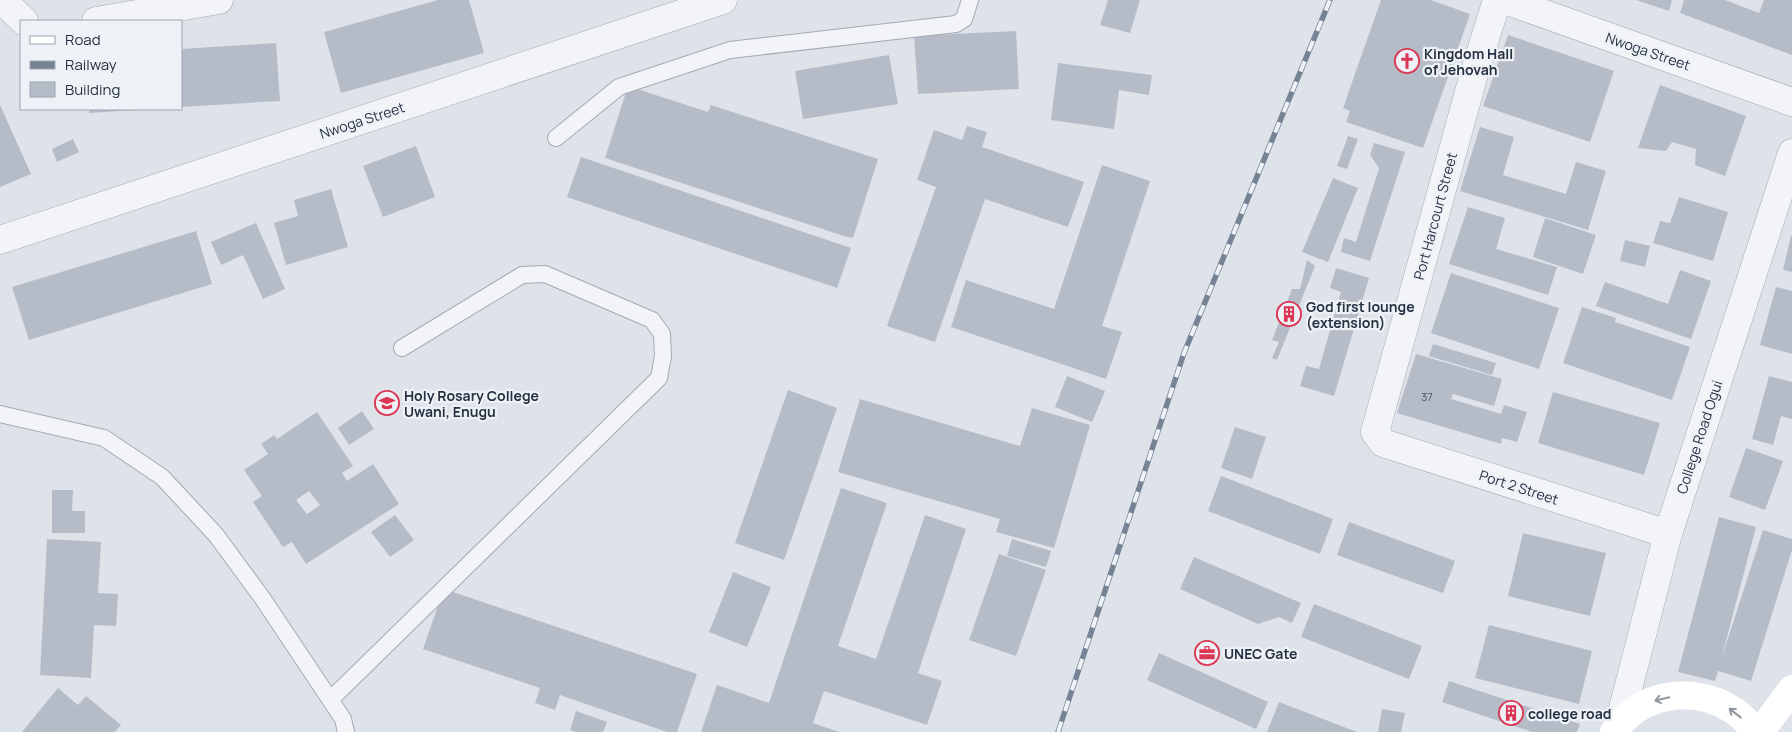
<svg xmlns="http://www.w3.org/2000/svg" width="1792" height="732" font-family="Manrope,sans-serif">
	<rect width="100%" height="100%" fill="#dee3ea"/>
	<!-- building -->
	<path fill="#b5bcc7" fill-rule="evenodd" d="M438,0h31l15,53 -143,40 -17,-61z
		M1108,0h32l-10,33 -30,-8z
		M1381,0h50l39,14 -47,134 -77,-26 4,-11 -7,-3z
		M1636,0h36l-3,11z
		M1684,0h41l34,13 5,-13h28v55l-112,-42z
		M1016,31l3,58 -101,5 -4,-58z
		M1508,35l106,36 -24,71 -107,-36z
		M276,43l4,58 -99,6v-58z
		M889,55l9,49 -95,15 -8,-48z
		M1058,63l94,12 -3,20 -30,-5 -5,39 -63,-9z
		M1660,85l86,31 -21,60 -30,-11 1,-16 -24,-7 -6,9 -28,-3z
		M628,86l80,26 3,-7 167,54 -25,79 -9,-2 -239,-78z
		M0,105l31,69 -31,13z
		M89,109h47v1l-47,3z
		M967,126l20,6 -5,15 102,35 -16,45 -83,-28 -50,143 -48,-16 49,-139 -19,-7 17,-50 28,10z
		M1480,127l34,10 -11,38 63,19 10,-32 30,9 -18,59 -128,-39z
		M1348,136l10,3 -11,30 -10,-3z
		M73,139l6,13 -22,10 -5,-13z
		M1374,143l31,9 -35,109 -29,-9 3,-14 12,4 23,-74 -9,-13z
		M416,146l19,51 -52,20 -20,-51z
		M581,157l270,91 -14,40 -270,-91z
		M1102,165l48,16 -48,145 20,6 -16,47 -155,-52 15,-47 88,29z
		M1333,178l25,10 -30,74 -26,-10z
		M331,189l17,58 -62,18 -12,-42 24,-7 -4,-16z
		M1679,197l49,15 -15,49 -60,-18 7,-22 10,2z
		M1468,207l37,11 -9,31 61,18 -9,28 -99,-31z
		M1545,218l51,17 -13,39 -50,-17z
		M256,223l29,66 -22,10 -20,-44 -22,10 -10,-23z
		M196,231l16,53 -183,56 -17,-53z
		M1791,236h1v36l-9,-2z
		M1625,240l25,6 -5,21 -25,-6z
		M1307,260l8,6 -38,94 -5,-2 7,-16 -7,-2 20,-51h8z
		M1336,268l33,10 -35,118 -34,-10 6,-20 13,3 22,-77 -11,-4z
		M1680,270l31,11 -20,58 -95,-33 9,-24 63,22z
		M1451,273l108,35 -20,61 -108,-36z
		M1776,287l16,4v63l-32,-9z
		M1582,307l34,11 -1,4 75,25 -18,53 -109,-37z
		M1433,344l63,19 -4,12 -63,-19z
		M1416,354l86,25 -8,27 -41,-12 -2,5 50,15 3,-9 23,7 -10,30 -15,-4 -1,6 -104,-31z
		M1067,376l38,15 -13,31 -37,-15z
		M1769,376l23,6v37l-11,-3 -8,29 -21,-6z
		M788,390l49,18 -53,152 -49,-17z
		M1553,392l107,31 -16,52 -106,-32z
		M860,399l160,47 12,-38 58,17 -36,123 -58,-16 4,-13 -162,-47z
		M362,411l12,18 -25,16 -11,-17z
		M317,412l36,54 -11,7 5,8 26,-17 26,40 -93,60 -14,-22 -9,5 -30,-45 9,-6 -18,-26 24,-16 -7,-10 13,-9 3,4zM309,491l11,14 -13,9 -11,-14z
		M1235,427l31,10 -14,42 -31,-11z
		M1746,448l37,13 -18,49 -36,-13z
		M1221,476l112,43 -13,35 -112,-43z
		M841,488l46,15 -49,143 38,13 49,-144 41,14 -48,144 24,8 -15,44 -103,-34 -11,32 26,9h-138l16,-47 52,18z
		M52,490h21l-1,21h13v22h-33z
		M395,515l19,25 -24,17 -19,-25z
		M1719,517l37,10 -35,133 42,-130 29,9v11l-41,131 -33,-10 -3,10 -37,-9z
		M1349,522l106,39 -12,32 -106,-38z
		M1523,533l83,20 -16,63 -82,-20z
		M47,539l54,3 -3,51 20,1 -2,32 -22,-1 -3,53 -51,-3z
		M1012,539l39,12 -5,16 -39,-11z
		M999,554l47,16 -30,86 -47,-16z
		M1194,557l107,46 -9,20 -13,-6 -21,7 -78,-35z
		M733,572l38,15 -24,60 -38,-15z
		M444,589l253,85 -20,58h-10l-107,-37 -5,15 -20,-7 5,-15 -117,-39z
		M1314,604l108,42 -13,33 -108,-42z
		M1489,625l103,26 -13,53 -104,-26z
		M1159,653l109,49 -12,27 -109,-49z
		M1449,681l131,43 -3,8h-45l-90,-30z
		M58,688l20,17 8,-9 35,29 -6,7h-93z
		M1279,702l78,30h-90z
		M1382,709l23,4 -4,19h-23z
		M576,711l31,11 -4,10h-27l-6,-2z"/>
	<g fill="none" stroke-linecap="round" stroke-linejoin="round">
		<defs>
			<path id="service" d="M556,138l63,-51 111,-37 226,-26 8,-5 6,-19
				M0,414l104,24 58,39 54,58 47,64 80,120 3,13
				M330,700l329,-322 4,-22 -1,-22 -10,-14 -107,-46 -23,1 -120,73"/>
			<path id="minor" d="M2,0l22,21
				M1497,0l-23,74 -99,358 8,11 285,91
				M96,21l123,-21
				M1619,724l49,-190 124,-381"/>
			<path id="tertiary" d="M1505,0l287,102
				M0,240l723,-240"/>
		</defs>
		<!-- service casing -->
		<use href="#service" stroke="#a3aab4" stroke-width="18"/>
		<!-- minor casing -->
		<use href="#minor" stroke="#a3aab4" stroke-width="29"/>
		<!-- tertiary casing -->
		<use href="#tertiary" stroke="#a3aab4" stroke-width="29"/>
		<!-- service -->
		<use href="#service" stroke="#f2f4f7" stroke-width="16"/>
		<!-- minor -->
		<use href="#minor" stroke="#f2f4f7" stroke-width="28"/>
		<!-- tertiary -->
		<use href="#tertiary" stroke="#f2f4f7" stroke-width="28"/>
		<!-- secondary -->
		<path stroke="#fff" stroke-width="28" d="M1614,732c25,-39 79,-47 117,-23 10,5 18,16 27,23
			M1760,732l32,-43"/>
		<defs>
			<path id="rail" d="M1058,732l126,-379 146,-353"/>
		</defs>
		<!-- rail casing -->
		<use href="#rail" stroke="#768395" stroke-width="5.5"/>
		<!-- rail -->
		<use href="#rail" stroke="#eef2f7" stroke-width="4" stroke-dasharray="11" stroke-linecap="butt"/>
	</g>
	<!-- one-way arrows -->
	<defs><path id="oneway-shaft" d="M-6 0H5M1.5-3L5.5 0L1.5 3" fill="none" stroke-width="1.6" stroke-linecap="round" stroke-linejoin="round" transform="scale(1.25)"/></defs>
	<g stroke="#9298a0">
		<use href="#oneway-shaft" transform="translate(1662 699) rotate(166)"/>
		<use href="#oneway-shaft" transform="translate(1735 713) rotate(-142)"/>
	</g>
	<!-- icons -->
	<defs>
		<symbol id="church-ring" viewBox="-11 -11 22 22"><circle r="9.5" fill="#eef2f7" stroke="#dc3655" stroke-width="1.5"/><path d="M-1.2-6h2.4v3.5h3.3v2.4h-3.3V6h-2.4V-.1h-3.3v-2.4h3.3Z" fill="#dc3655"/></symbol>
		<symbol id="building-ring" viewBox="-11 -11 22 22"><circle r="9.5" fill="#eef2f7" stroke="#dc3655" stroke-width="1.5"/><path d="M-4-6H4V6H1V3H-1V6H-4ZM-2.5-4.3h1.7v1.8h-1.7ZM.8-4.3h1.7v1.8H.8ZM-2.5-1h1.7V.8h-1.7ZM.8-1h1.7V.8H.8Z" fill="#dc3655"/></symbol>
		<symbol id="university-ring" viewBox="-11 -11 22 22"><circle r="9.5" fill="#eef2f7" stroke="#dc3655" stroke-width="1.5"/><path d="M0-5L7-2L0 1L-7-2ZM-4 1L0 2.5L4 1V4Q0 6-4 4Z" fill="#dc3655"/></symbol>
		<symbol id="office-ring" viewBox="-11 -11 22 22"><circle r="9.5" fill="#eef2f7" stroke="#dc3655" stroke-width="1.5"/><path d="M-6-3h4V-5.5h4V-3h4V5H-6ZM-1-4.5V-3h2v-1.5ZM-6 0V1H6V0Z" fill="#dc3655"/></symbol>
	</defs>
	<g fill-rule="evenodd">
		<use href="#church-ring" x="1393" y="47" width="28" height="28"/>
		<use href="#building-ring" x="1275" y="300" width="28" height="28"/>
		<use href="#university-ring" x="373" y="389" width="28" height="28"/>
		<use href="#office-ring" x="1193" y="639" width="28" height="28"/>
		<use href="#building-ring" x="1497" y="699" width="28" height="28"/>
	</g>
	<g text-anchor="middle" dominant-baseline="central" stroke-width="4.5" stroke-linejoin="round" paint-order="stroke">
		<!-- number labels -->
		<g font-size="11" fill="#4a5463">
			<text x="1427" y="396">37</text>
		</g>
		<!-- street labels -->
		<g font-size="14" fill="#263142" stroke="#eef2f7">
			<text transform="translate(1648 51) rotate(19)">Nwoga Street</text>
			<text transform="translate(362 120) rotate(-18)">Nwoga Street</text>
			<text transform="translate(1435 216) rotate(-75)">Port Harcourt Street</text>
			<text transform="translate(1699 437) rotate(-72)">College Road Ogui</text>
			<text transform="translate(1519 487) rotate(18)">Port 2 Street</text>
		</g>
		<!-- poi labels -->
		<g font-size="14" font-weight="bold" fill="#263142" stroke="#eef2f7" text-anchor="start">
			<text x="1424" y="53">Kingdom Hall<tspan x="1424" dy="16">of Jehovah</tspan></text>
			<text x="1306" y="306">God first lounge<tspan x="1306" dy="16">(extension)</tspan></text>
			<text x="404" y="395">Holy Rosary College<tspan x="404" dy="16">Uwani, Enugu</tspan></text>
			<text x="1224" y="653">UNEC Gate</text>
			<text x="1528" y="713">college road</text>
		</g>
	</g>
	<!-- legend -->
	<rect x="20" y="20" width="162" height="90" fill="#eef2f7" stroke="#9ea5af"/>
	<rect x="30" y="36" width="25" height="8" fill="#ffffff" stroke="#9ea5af"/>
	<text x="65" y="45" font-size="15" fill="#263142">Road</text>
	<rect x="30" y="61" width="25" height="8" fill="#768395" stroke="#9ea5af"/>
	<text x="65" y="70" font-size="15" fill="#263142">Railway</text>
	<rect x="30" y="82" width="25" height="15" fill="#b5bcc7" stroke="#9ea5af"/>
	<text x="65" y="95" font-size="15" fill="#263142">Building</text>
</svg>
